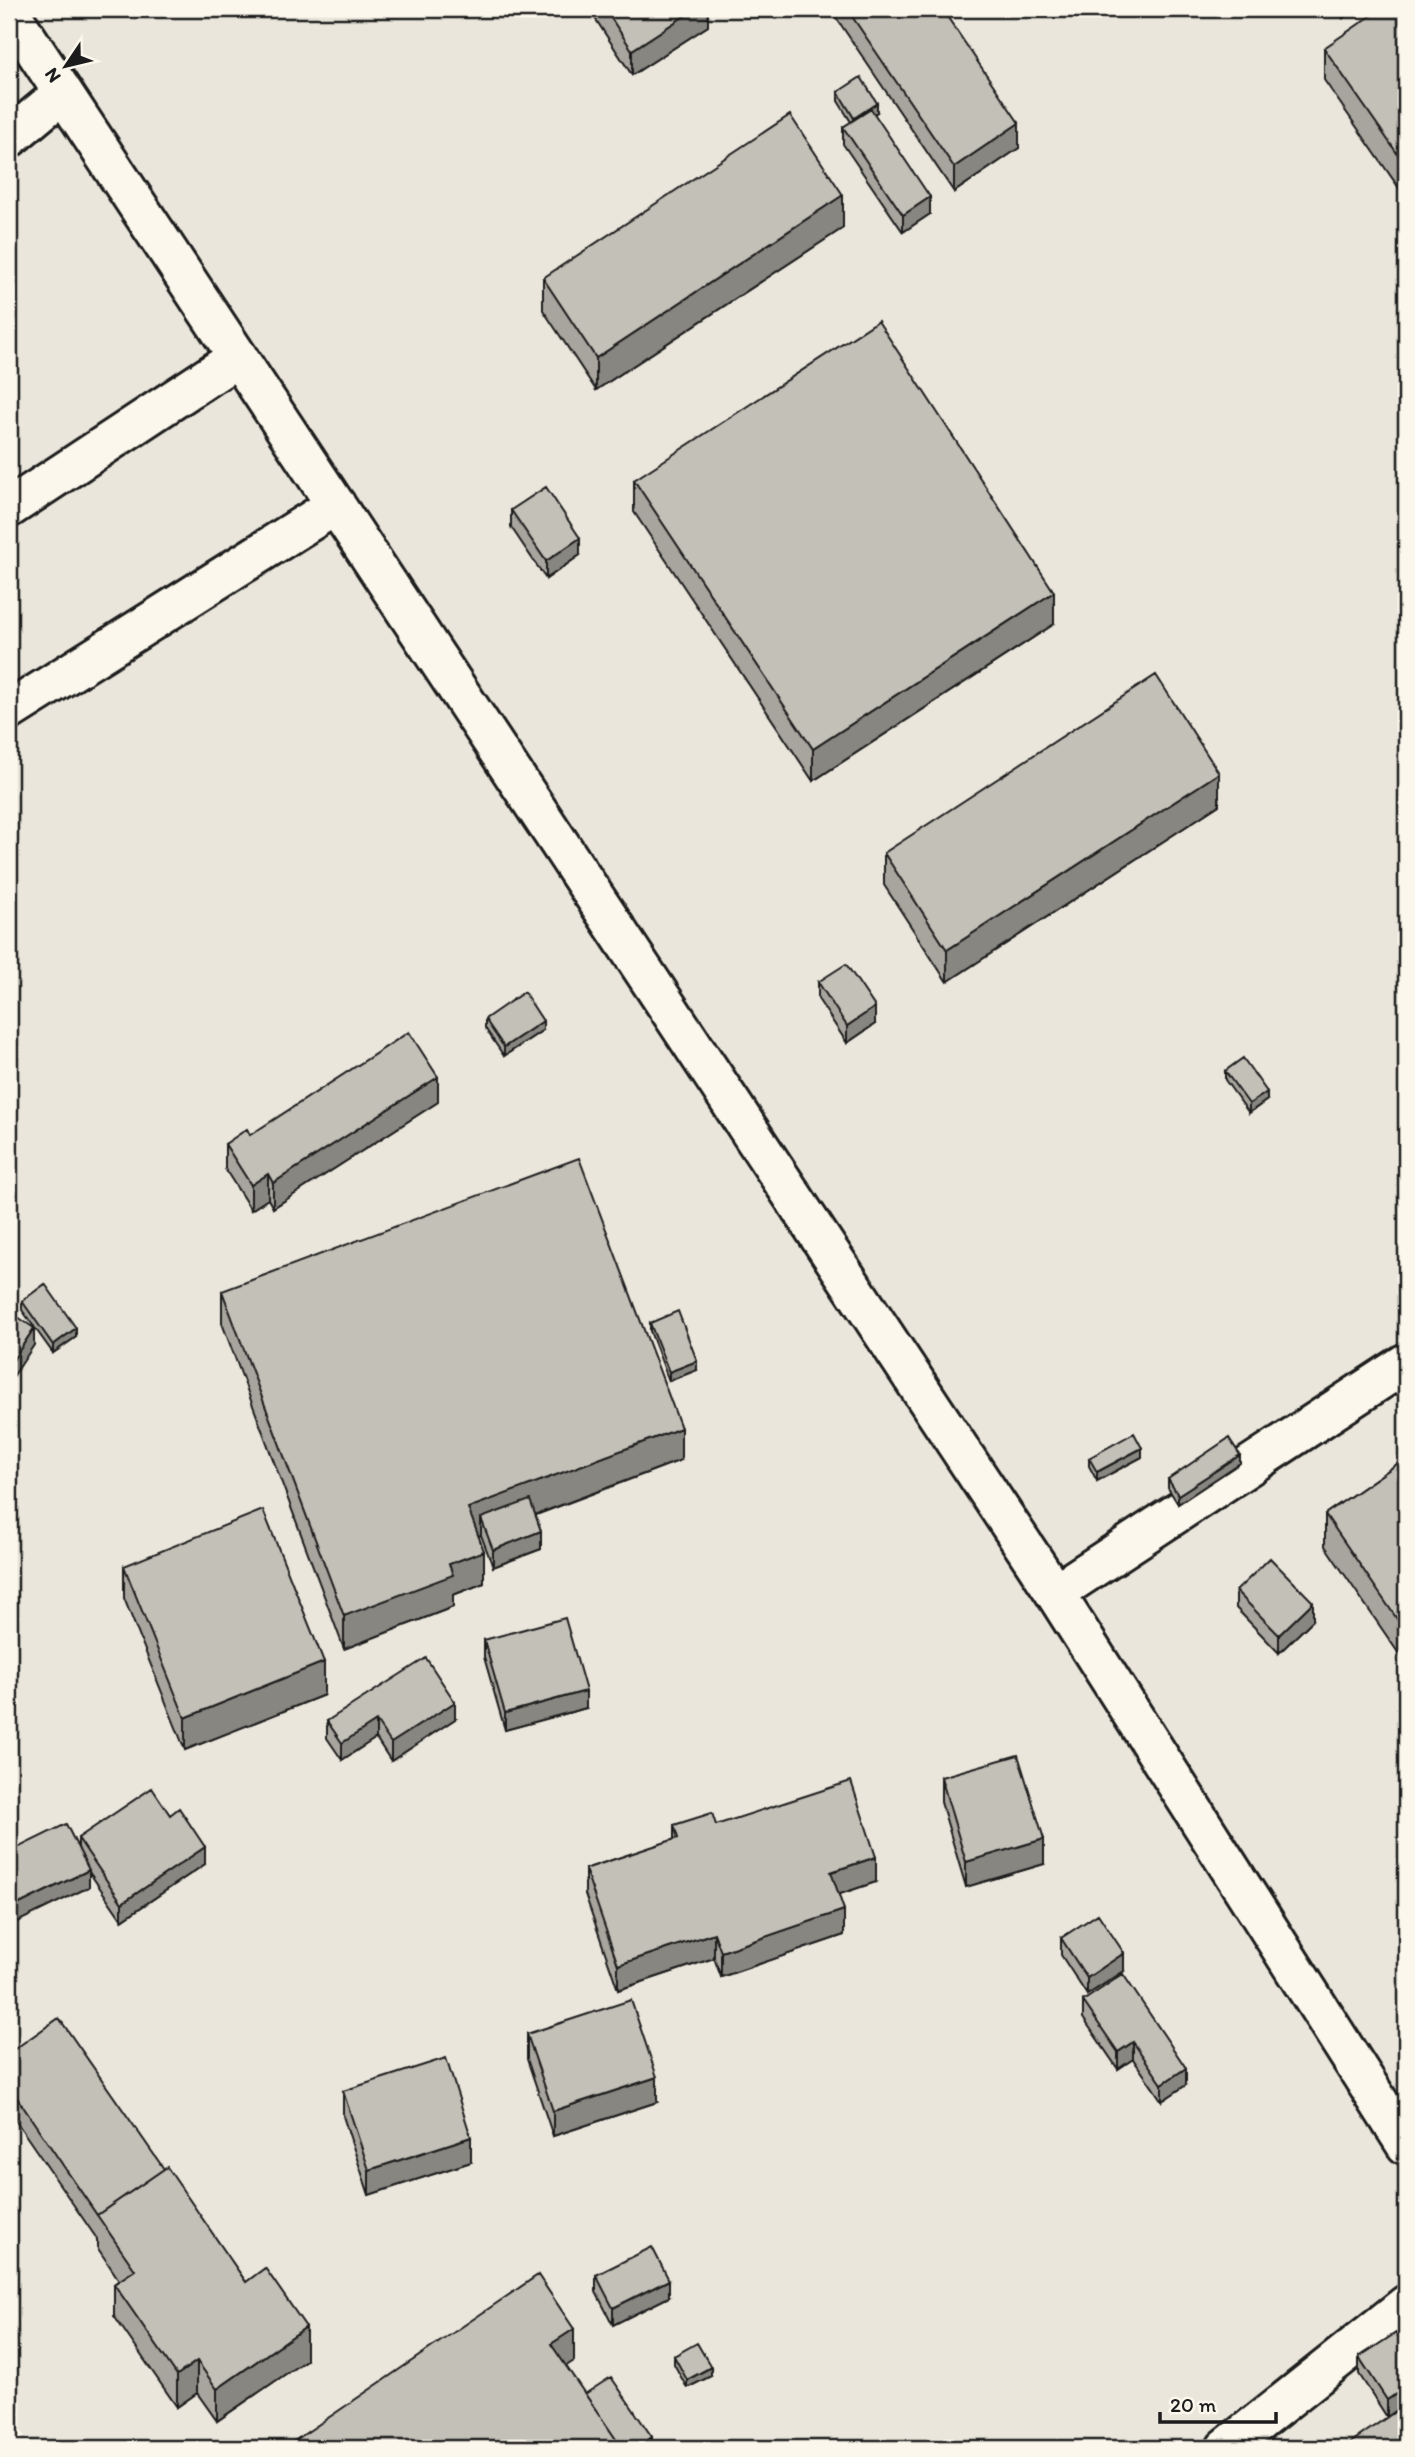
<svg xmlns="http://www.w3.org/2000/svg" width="1415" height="2457" font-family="Itim,sans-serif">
	<rect width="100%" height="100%" fill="#fbf7ec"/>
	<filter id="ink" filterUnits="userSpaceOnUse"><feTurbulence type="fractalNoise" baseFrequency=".0143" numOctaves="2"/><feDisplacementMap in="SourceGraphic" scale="14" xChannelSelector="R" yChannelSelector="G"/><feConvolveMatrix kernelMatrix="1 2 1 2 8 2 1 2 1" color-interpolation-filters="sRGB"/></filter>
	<g filter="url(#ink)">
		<!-- built -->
		<path fill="#eae6dc" d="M9,9h1397v2439h-1373l-24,-34z"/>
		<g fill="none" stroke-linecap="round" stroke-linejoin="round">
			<defs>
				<path id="minor" d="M9,11l1046,1582 351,552
					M9,138l54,-45
					M9,508l229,-151
					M9,711l327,-206
					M1055,1593l351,-230
					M1226,2448l180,-143"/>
			</defs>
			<!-- minor casing -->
			<use href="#minor" stroke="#1c1c1c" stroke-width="44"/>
			<!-- minor -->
			<use href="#minor" stroke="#fbf7ec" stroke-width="38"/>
		</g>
		<!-- wall -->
		<path fill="#a8a59e" stroke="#1c1c1c" stroke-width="2" d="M589,9h119v17l-76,49z
			M835,9h107l77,139 -65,44 -119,-176z
			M1337,9h19l-13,9z
			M1406,9v189l-82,-118v-32z
			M838,92l39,20 -3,2 56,100 -27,18 -60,-88v-17l8,-5 -13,-21z
			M843,228l-247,162 -53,-80v-32z
			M634,480l420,144 -241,157 -179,-269z
			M511,510l69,45 -34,24 -35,-52z
			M1219,805l-272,177 -63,-97v-32z
			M818,982l57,42 -28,19 -29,-44z
			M485,1019l58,11 -39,26 -19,-28z
			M1225,1071l42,29 -18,13 -24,-33z
			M438,1102l-165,106 -5,-9 -17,11 -26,-41v-25l25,-9z
			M222,1291l459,169 -145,55 5,34 -48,18 -12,-32 -3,1 6,47 -31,12v12l-109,42 -122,-326z
			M22,1301l54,36 -23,16 -31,-43z
			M650,1323l47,47 -28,11 -19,-50z
			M1142,1457l-45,24 -8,-15v-8z
			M1406,1458v206l-81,-118v-32z
			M1240,1463l-62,41 -10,-16v-9z
			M124,1566l200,129 -139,55 -61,-152z
			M1236,1591l77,29 -34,33 -43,-45z
			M484,1640l102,68 -81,22 -21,-73z
			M455,1719l-64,42 -15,-23 -34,22 -15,-22v-17z
			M941,1777l103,87 -78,23 -25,-85z
			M170,1815l35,49 -83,56 -33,-48v15l-11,-40v-9z
			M674,1825h42l160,57 -37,12 5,41 -123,42 -7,-19 -96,32 -33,-96v-25l89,-29z
			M1061,1938l63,33 -37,24 -26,-40z
			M1083,2001l103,84 -24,16 -29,-42 -15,10 -35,-51z
			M527,2034l130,68 -104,34 -26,-77z
			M9,2053l155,116 82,113 60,78 -89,61 -20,-28 -20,14 -63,-91v-32l5,-4 -22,-33v-8l-88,-128z
			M343,2091l128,71 -102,33 -26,-79z
			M596,2275l73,22 -56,28 -17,-33z
			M674,2356l37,20 -24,12 -13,-24z
			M1359,2357l37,54 -9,6 -28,-43z"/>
		<!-- shaded-wall -->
		<path fill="#888681" stroke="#1c1c1c" stroke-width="2" d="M695,9h13v17l-76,49v-25z
			M1343,9h13l-13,9z
			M877,103v9l-23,15v-9z
			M1019,123v25l-65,44v-25z
			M843,195v33l-247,162v-32z
			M930,197v17l-27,18v-17z
			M580,538v17l-34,24v-18z
			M1054,592v32l-241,157v-32z
			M1219,773v32l-272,177v-32z
			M875,1007v17l-28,19v-17z
			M543,1021v9l-39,26v-9z
			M438,1077v25l-165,106v-25z
			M1267,1092v8l-18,13v-9z
			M268,1174v25l-17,11v-25z
			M34,1328v17l-25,38v-17z
			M76,1328v9l-23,16v-8z
			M697,1361v9l-28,11v-9z
			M681,1428v32l-194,73 -6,-15v17l-13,5v-32z
			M1142,1448v9l-45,24v-9z
			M1240,1455v8l-62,41v-9z
			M541,1531v18l-48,18v-17z
			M484,1551v32l-31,12v12l-109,42v-33l105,-52z
			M1313,1602v18l-34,33v-18z
			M324,1662v33l-139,55v-32z
			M586,1691v17l-81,22v-17z
			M455,1702v17l-64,42v-18z
			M376,1721v17l-34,22v-17z
			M1044,1839v25l-78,23v-25z
			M205,1847v17l-83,56v-17z
			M876,1857v25l-45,15v-25z
			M89,1870v17l-80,39v-17z
			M844,1910v25l-123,42v-25z
			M714,1933v25l-96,32v-25z
			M1124,1953v18l-37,24v-17z
			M1133,2042v17l-15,10v-17z
			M1186,2068v17l-24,16v-17z
			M657,2077v25l-104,34v-25z
			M471,2137v25l-102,33v-25z
			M669,2280v17l-56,28v-17z
			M306,2327v33l-89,61v-32z
			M574,2329v32l-23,15v-32z
			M197,2361v32l-20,14v-32z
			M711,2367v9l-24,12v-8z
			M1406,2387v17l-19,13v-17z
			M652,2437v11h-16z"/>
		<!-- building -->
		<path fill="#c3c0b8" stroke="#1c1c1c" stroke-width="2" d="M605,9h90l-63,41z
			M847,9h95l77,114 -65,44z
			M1381,9h25v157l-82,-118z
			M861,77l16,26 -23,15 -16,-26z
			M871,109l59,88 -27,18 -60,-88z
			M790,115l53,80 -247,163 -53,-80z
			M878,321l176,271 -241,157 -179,-269z
			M546,487l34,51 -34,23 -35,-51z
			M1156,675l63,98 -272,177 -63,-97z
			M846,964l29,43 -28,19 -29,-44z
			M524,992l19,29 -39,26 -19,-28z
			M409,1032l29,45 -165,106 -5,-9 -17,11 -26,-41 22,-15 3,6z
			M1243,1058l24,34 -18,12 -24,-33z
			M579,1158l102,270 -213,80 16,43 -35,13 4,11 -109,41 -122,-325z
			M45,1284l31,44 -23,17 -31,-44z
			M9,1311l25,17 -25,38z
			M678,1311l19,50 -28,11 -19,-49z
			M1134,1433l8,15 -45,24 -8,-14z
			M1229,1438l11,17 -62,40 -10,-16z
			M1406,1458v174l-81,-118z
			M530,1500l11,31 -48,19 -12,-32z
			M263,1510l61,152 -139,56 -61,-152z
			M1270,1558l43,44 -34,33 -43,-44z
			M565,1618l21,73 -81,22 -21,-73z
			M426,1658l29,44 -64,41 -15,-22 -34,22 -15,-22z
			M1018,1755l26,84 -78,23 -25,-85z
			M851,1781l25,76 -45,15 13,38 -123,42 -7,-19 -96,32 -33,-96 93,-31 -4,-13 38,-12 4,12z
			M152,1788l18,27 9,-7 26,39 -83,56 -44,-65z
			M66,1824l23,46 -80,39v-57z
			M1098,1914l26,39 -37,25 -26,-40z
			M1123,1974l63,94 -24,16 -29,-42 -15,10 -35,-51z
			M631,2000l26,77 -104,34 -26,-77z
			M59,2018l105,151 -67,46 -88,-129v-33z
			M446,2058l25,79 -102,33 -26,-79z
			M167,2167l79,115 19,-14 41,59 -89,62 -20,-28 -20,14 -63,-91 21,-14 -38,-55z
			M652,2247l17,33 -56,28 -17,-33z
			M538,2275l36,54 -23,15 71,104h-338z
			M1396,2333l10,15v39l-19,13 -28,-43z
			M697,2343l14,24 -24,13 -13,-24z
			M611,2377l41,60 -16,11h-14l-37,-54z
			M1406,2404v44h-63z"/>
	</g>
	<!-- margin -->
	<rect width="1415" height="2457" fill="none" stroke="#fbf7ec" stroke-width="35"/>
	<rect x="18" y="18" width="1380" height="2422" fill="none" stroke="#1c1c1c" stroke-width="2.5" filter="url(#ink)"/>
	<!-- north arrow -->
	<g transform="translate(66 66) rotate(235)" stroke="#fbf7ec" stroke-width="5" paint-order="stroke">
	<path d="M0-5L12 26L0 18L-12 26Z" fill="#1c1c1c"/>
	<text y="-10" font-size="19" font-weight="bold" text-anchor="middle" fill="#1c1c1c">N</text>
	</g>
	<!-- scale -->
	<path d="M1160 2412v10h116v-10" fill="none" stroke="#1c1c1c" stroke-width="3.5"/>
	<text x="1170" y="2412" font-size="21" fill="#1c1c1c" stroke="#fbf7ec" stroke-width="5" paint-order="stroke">20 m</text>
</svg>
